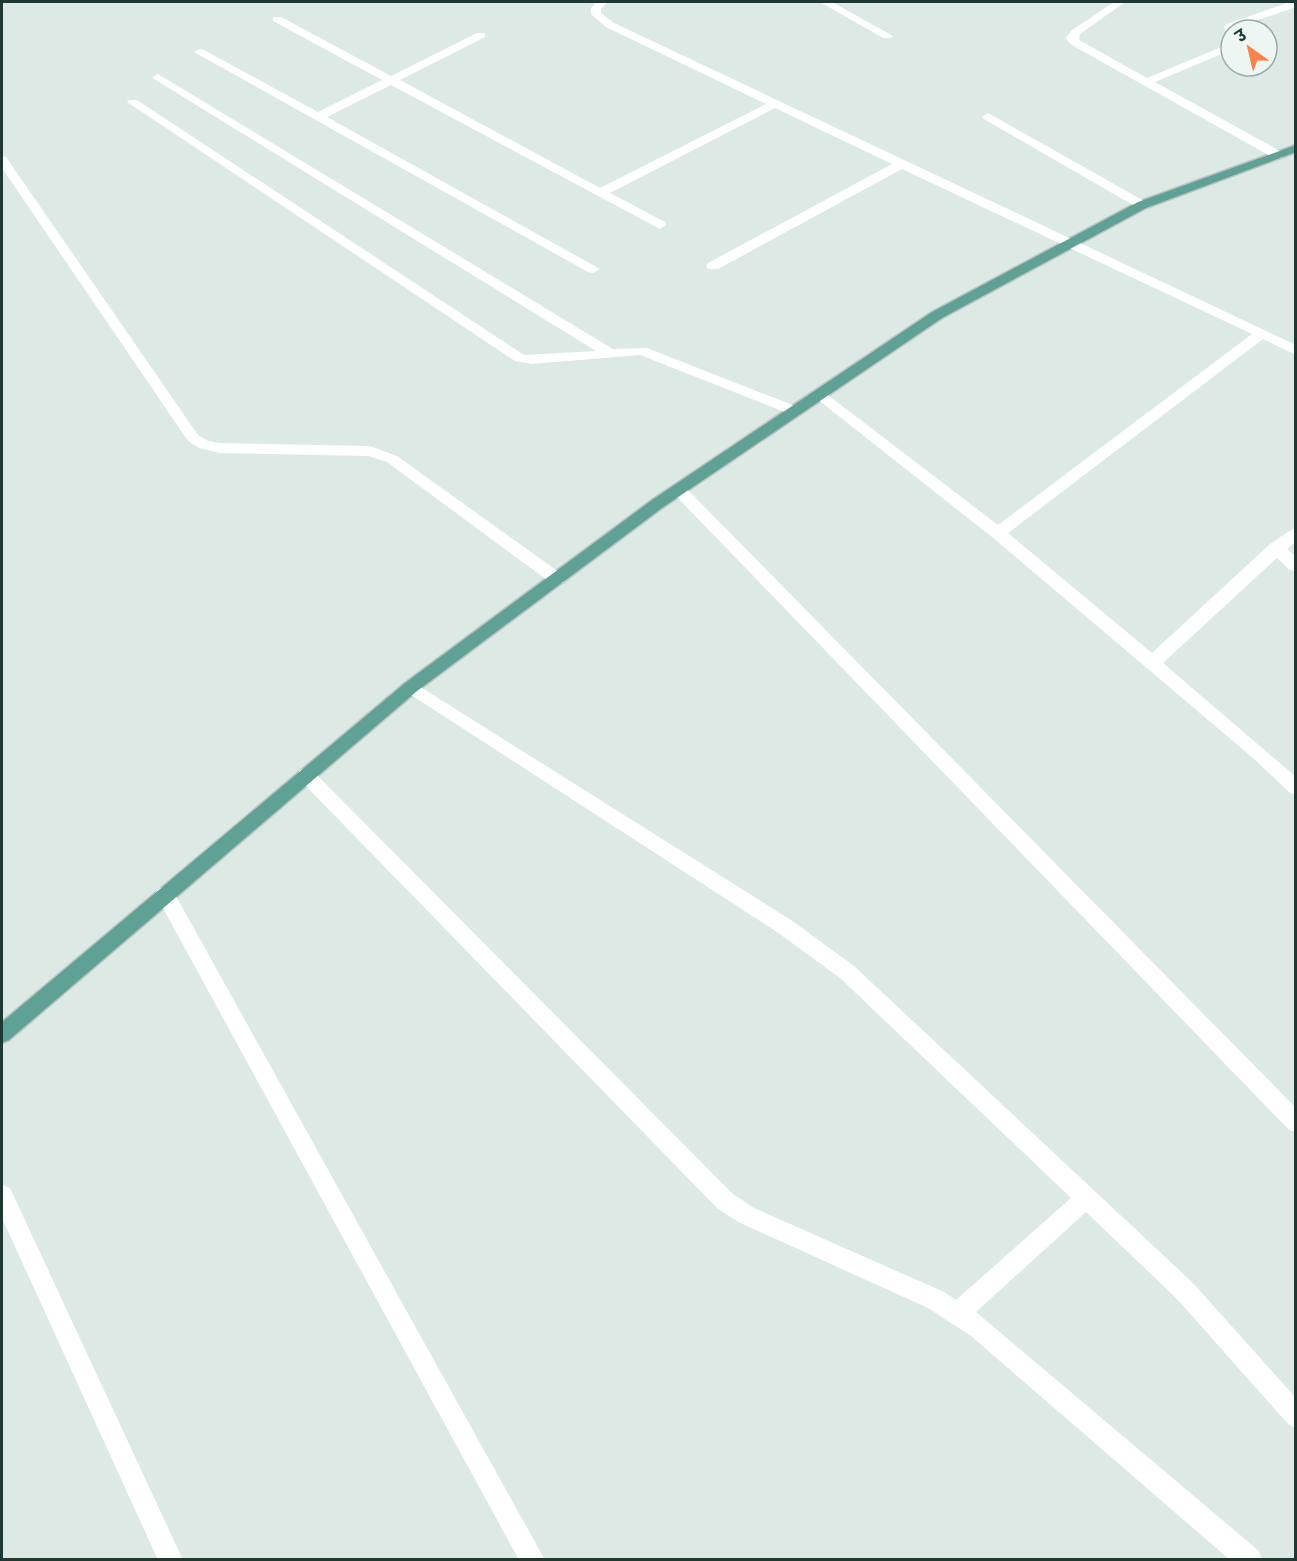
<svg xmlns="http://www.w3.org/2000/svg" width="1297" height="1561" font-family="Poppins,'Noto Sans Devanagari',sans-serif">
	<rect width="100%" height="100%" fill="#dce9e5"/>
	<g fill="none" stroke-linecap="round" stroke-linejoin="round">
		<defs>
			<path id="major" d="M1296,145v7l-150,56 -204,110 -280,190 -245,183 -408,349 -7,3v-21l403,-339 247,-183 280,-188 206,-110z"/>
		</defs>
		<!-- major casing -->
		<use href="#major" stroke="#bcc4c2" stroke-width="3"/>
		<!-- minor -->
		<path fill="#fff" fill-rule="evenodd" d="M596,2h11l-6,7v4l13,10 682,322v10l-33,-16 -255,194 144,120 118,-109 26,-17v14l-9,8 9,8v14l-6,-1 -13,-12 -114,105 133,114v18l-6,-2 -37,-35 -261,-221 -180,-142 2,-3h10l174,133 254,-191 -350,-165 -184,100h-10l-2,-3 2,-3 184,-99 -117,-56 -165,85 55,29 1,3 -6,4 -269,-144 -64,32 273,152 -7,4 -5,-1 -394,-220 6,-3 4,1 114,62 64,-32 -109,-59v-4h8l110,59 86,-43h8v4l-85,43 200,108 166,-84 -160,-77 -15,-13v-6z
			M820,2h12l61,34 -2,2h-8z
			M1114,2h11l-45,32 -1,6 68,38 84,-35v7l-76,32 127,70v6h-8l-204,-114 -4,-6 6,-8z
			M1290,2h6v5l-61,21 1,2h-5v4l-4,-1 -3,-6 3,-3z
			M158,74l455,275 34,-1 153,60 2,3 -7,4 -5,-1 -150,-59 -109,9 -16,-3 -388,-259 2,-2h8l387,255 72,-4 -442,-272 -2,-2z
			M988,113l158,89 2,3 -6,4 -4,-1 -154,-89 -2,-2z
			M2,156l4,1 192,278 10,6 12,2 150,3 27,10 166,119 2,4 -2,4h-12l-164,-121 -19,-6 -148,-3 -21,-5 -11,-7 -186,-273z
			M679,485l5,1 612,622v24l-7,-2 -615,-636 -3,-4z
			M411,681l380,239 63,46 339,317 103,115v30l-8,-4 -111,-125 -91,-87 -110,100 283,239 3,9h-32l-259,-224 -43,-28 -190,-86 -21,-14 -417,-428 -3,-5 3,-5 6,-2 6,2 421,424 21,14 190,84 12,8 115,-102 -231,-220 -63,-46 -372,-241 -3,-4 3,-4z
			M165,886l7,3 373,671h-26l-361,-661 -3,-5 3,-5z
			M2,1185l8,3 173,372h-25l-156,-342z"/>
		<!-- major -->
		<use href="#major" fill="#5fa195" fill-rule="evenodd"/>
	</g>
	<!-- border -->
	<rect width="1297" height="1561" fill="none" stroke="#1e3934" stroke-width="6"/>
	<!-- north arrow -->
	<g transform="translate(1249 48) rotate(326)"><circle r="28" fill="#edf6f2" stroke="#9aaaa6" stroke-width="1.5"/>
	<path d="M0-4.5L10 22L0 15L-10 22Z" fill="#f8844c"/>
	<text y="-9" font-size="16" font-weight="bold" text-anchor="middle" fill="#1e3934">उ</text>
	</g>
</svg>
